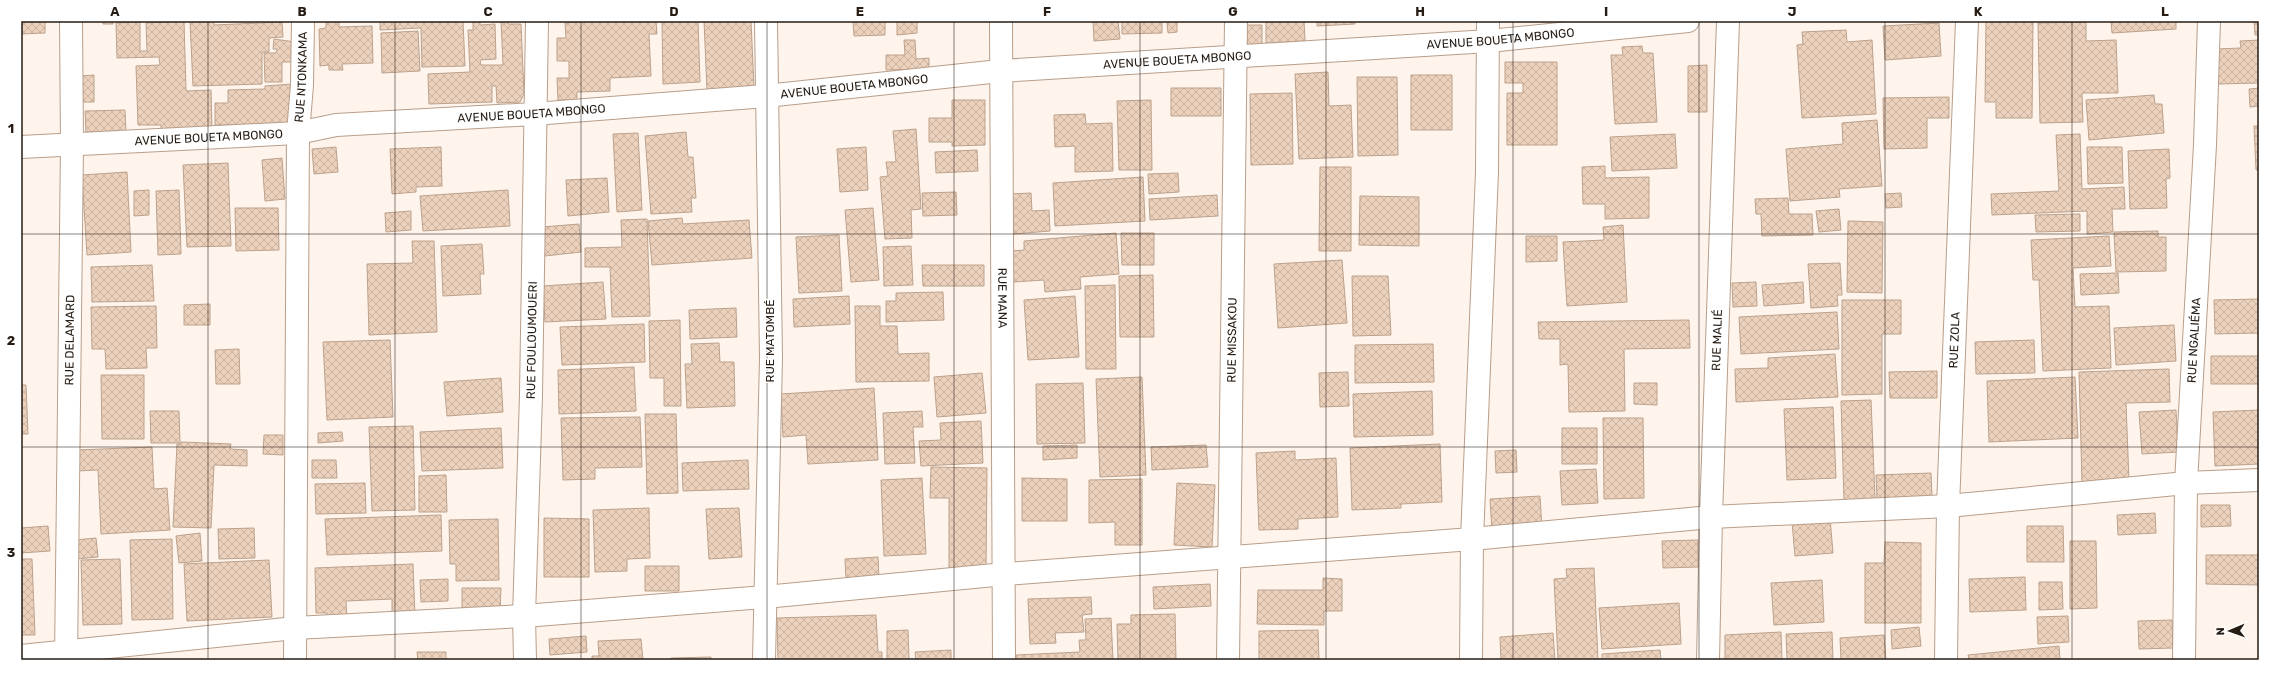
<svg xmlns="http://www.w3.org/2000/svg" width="2280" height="681" font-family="Rubik,sans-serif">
	<defs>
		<pattern id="building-cross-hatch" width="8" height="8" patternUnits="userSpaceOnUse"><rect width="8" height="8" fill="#ecd1bc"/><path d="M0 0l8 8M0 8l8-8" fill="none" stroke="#cab3a1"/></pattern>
	</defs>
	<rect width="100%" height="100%" fill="#fff4eb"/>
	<!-- building -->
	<path fill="url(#building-cross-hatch)" stroke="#bca28d" d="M21,21h24v12l-24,1z
		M103,21h10v3h-10z
		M184,21l2,70 25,-1 1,39 -51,1v-5h-23l-2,-59 24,-1 -1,-8 -42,1 -1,-35 24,-1v29h7l-1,-28z
		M190,21h24v4l68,-3 1,15 -14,1v14h-7v32l-69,2z
		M326,21h13v6l33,-1 1,37 -31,1 1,6h-14v-5l-9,1 -1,-37 7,-1z
		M380,21h83l2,45 -43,1 -1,-39 -41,2z
		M467,21h13v4l15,-1 1,35 -16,1 1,5h22l-2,-44h6l1,3h13l3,70 -4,8 -23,1 -1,-17h-4v16l-63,2 -1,-30 42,-2 -2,-42h5v-8z
		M590,21h66l1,13h-8l2,42 -41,2v13l-33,1v8h-19l-1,-22h12v-17h-12v-23h9l-1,-15z
		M662,21h36l2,61 -37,2z
		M704,21h47l3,67 -47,2z
		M853,21h32v14l-31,1z
		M897,21h20v12l-20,2z
		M1093,21h25l2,18 -26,2z
		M1122,21h40v12l-40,1z
		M1177,21v11l-9,1 -1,-11z
		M1304,21l1,20 -39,2v-21z
		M1317,21h38v3l-38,2z
		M1986,21h47l-1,97h-36v-16h-11z
		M2111,21h65v8l-64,4z
		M2254,21h5v14h-4z
		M2086,22v19l30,-1 2,53h-36l1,29 -43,1 -2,-100z
		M1939,23l2,33 -56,4 -2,-34z
		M1246,25h16v20h-15z
		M1846,30l1,12 25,-2 4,74 -74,4 -5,-73 6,-1 -1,-12z
		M418,31l2,40 -38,2 -1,-40z
		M274,39l21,3 2,20h-15v20h-17l-1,-29h12l1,-4h-4z
		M904,40h11l1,19 13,-1v11l-43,1v-15h19z
		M2259,40v43l-41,1 -2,-35 25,-1 -1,-7z
		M1642,46l1,7h10l4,69 -42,2 -4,-69h12l-1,-8z
		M1505,62h52v83h-50v-52h16v-10h-18z
		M1707,65v47h-19v-46z
		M1328,72l1,34 22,-1 2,52 -54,2 -4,-85z
		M94,75v27h-13v-26z
		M1411,75h41v55h-41z
		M1357,77h40l1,78 -40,1z
		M292,84l2,41 -58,8v-8h-21v-22h13v-13l37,-1v-3z
		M1171,88h50v28h-50z
		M2259,88v18l-9,1 -1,-18z
		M1292,93l1,71 -42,1 -1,-71z
		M2154,95l1,9h7l2,29 -75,7 -3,-40z
		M1949,97v21h-22v30l-43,1 -1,-51z
		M952,100h33v45l-33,1v-4h-23v-24h23z
		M1151,100l1,70h-33l-2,-69z
		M125,110l1,21 -40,1 -1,-21z
		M1085,114l1,10 26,-1 1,48 -38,1v-26l-20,1 -1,-32z
		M1877,120l5,66 -43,3 1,8 -50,4 -4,-52 57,-5 -1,-21z
		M2254,126h5v44h-3z
		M916,129l5,80 -10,1 1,28 -27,1 -5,-62 8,-1 -2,-14h10l-3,-31z
		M686,132l2,25h5l3,41h-5l1,14 -41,2 -6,-78z
		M638,133l4,77 -25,2 -4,-78z
		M1675,134l2,34 -65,3 -2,-34z
		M2080,134l2,55 42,-2 1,22h-13l1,23 -26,2v-23l-95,4 -1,-21 68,-3 -3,-56z
		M336,147l2,25 -24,2 -2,-25z
		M441,147l1,39 -26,1v5l-24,2 -2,-45z
		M866,147l2,43 -28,2 -3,-43z
		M2087,147h35l1,36 -35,1z
		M2169,149l1,29 -4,1 1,29 -37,1 -2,-58z
		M977,150l1,21 -42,2 -1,-21z
		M282,158l3,41 -20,2 -3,-41z
		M228,163l3,83 -44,1 -4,-82z
		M1605,166v12l44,-1v41l-44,1v-15h-22l-1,-37z
		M1320,167h31v84h-32z
		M127,172l4,80 -44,3 -5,-80z
		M1178,173l1,19 -30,2 -1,-20z
		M1143,177l2,44 -90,5 -2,-43z
		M607,178l2,34 -41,4 -2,-36z
		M149,190v25l-15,1v-25z
		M179,190l2,64 -23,1 -2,-64z
		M508,190l2,36 -87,5 -3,-35z
		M956,192l1,23 -34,1 -1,-23z
		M1031,193l1,18 17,-1 1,21 -36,3 -3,-40z
		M1901,193l1,14 -16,1 -1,-14z
		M1217,195l1,21 -68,4 -1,-21z
		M1360,196l59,1v49l-60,-1z
		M1788,198l1,16h23l1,21 -51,1 -1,-22h-5l-1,-15z
		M235,208h43l1,42 -43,1z
		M873,208l6,72 -28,2 -6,-72z
		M1839,209l2,21 -22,2 -3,-21z
		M411,211v19l-25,2 -1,-19z
		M2080,214v17l-44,1 -1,-17z
		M682,218l1,6 66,-4 3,38 -100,7 -4,-44z
		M647,219l3,97 -38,1 -2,-50h-25v-19l37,-1 -1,-27z
		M1848,221l35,1 -1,71 -35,-1z
		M579,224l2,28 -36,4 -3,-29z
		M1623,225l4,77 -60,4 -4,-64 41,-2 -1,-13z
		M2158,231v6h8v34l-50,1 -2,-40z
		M1116,233l3,41 -39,3 1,12 -36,3 -1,-12 -30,2 -3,-31 13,-1v-9z
		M1121,233h33v32h-32z
		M839,235l3,56 -43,2 -3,-56z
		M1526,236h31v25l-31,1z
		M2109,236l2,30 -38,2 2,39 34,-1 2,62 -68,3 -4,-91h-6l-2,-40z
		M412,241h22l3,91 -68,3 -2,-71 46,-1z
		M482,244l2,30h-4l1,20 -38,2 -2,-50z
		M911,246l2,39 -29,1 -1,-39z
		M1342,260l5,63 -69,5 -4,-64z
		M1840,263l2,32h-5l1,11 -27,2 -3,-44z
		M152,265l2,36 -62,1 -1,-35z
		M922,265h62v21h-61z
		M2118,273l1,20 -38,2 -1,-21z
		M1153,275l1,62h-34l-1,-61z
		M1352,276h36l3,59 -38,1z
		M603,282l3,37 -61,3 -2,-36z
		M1756,282l1,24 -24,1 -1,-24z
		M1803,282l1,21 -40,3 -2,-21z
		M1115,285l1,84h-30l-1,-83z
		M943,292l1,28 -58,2v-21h10v-8z
		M849,296l1,28 -56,3 -1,-28z
		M1075,296l4,61 -51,3 -4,-60z
		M2259,299v34l-44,1 -1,-34z
		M1842,300h59v34h-19v60l-40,1z
		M210,304v21h-26v-20z
		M156,306l1,42h-11l1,20 -41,1 -1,-20h-13l-1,-42z
		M855,306h25v20h17l1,28 31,-1v28l-73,1z
		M736,308l1,29 -47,2 -1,-29z
		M1837,312l2,37 -98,5 -2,-37z
		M680,320l1,86h-17v-28h-14l-1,-57z
		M1689,320l1,28 -66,1 1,62 -56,1 -1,-48 -8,1v-26h-21l-1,-17z
		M644,324l1,38 -83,3 -2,-38z
		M2174,325l2,36 -60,4 -2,-37z
		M390,340l3,77 -66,3 -4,-78z
		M2034,340l1,33 -59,1 -1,-32z
		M719,343l1,19h14l1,44 -48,2 -2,-44h7l-1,-20z
		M1433,344l1,38 -79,1v-38z
		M239,349l1,35h-24l-1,-34z
		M1835,354l3,43 -102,5 -1,-33 33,-1v-10z
		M2211,356h48v28h-48z
		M634,367l2,44 -77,3 -1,-44z
		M2169,369l1,33 -44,1 3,78 -47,2 -3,-111z
		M1937,371v27h-47l-1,-26z
		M1348,372l1,34 -29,1 -1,-34z
		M982,373l4,40 -49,4 -3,-40z
		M101,375h43v64h-42z
		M1142,377l4,98 -46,2 -4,-98z
		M2075,377l3,61 -89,4 -2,-61z
		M501,378l2,34 -56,4 -3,-34z
		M1083,383l2,60 -48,1 -1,-60z
		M1634,383h23v22l-23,-1z
		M21,385h5l2,49h-7z
		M874,388l4,72 -70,4 -2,-29 -23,2 -2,-43z
		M1432,391l1,44 -79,2 -1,-43z
		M1871,400l4,99 -31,1 -3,-99z
		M1833,407l3,71 -49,2 -3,-71z
		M2176,410l2,42 -36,2 -3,-42z
		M2259,410v54l-44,2 -2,-54z
		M150,411h29l1,32h-29z
		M922,411l1,16h-10l2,36 -30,1 -2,-51z
		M645,414h31l2,79 -31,1z
		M640,417l2,50 -47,1v11l-32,1 -2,-62z
		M1603,418h40l1,80 -40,1z
		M981,421l2,42 -62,3 -2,-25 22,-1 -1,-17z
		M413,426l2,84 -43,1 -3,-84z
		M501,428l2,40 -81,3 -2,-39z
		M1562,428h35v36h-35z
		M342,432l1,9 -25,2v-10z
		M264,435h19v20l-20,-1z
		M181,442l50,2 -1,5 17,1v16l-33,-1 -3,63 -38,-1 4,-83h4z
		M1440,444l2,58 -41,2v4l-49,2 -2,-62z
		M1077,445v13l-34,2v-14z
		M1206,445l2,22 -56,3 -1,-23z
		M152,447l2,42 13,-1 3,42 -69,4 -3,-64 -21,1 -1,-21z
		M1516,450l1,22 -21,1 -1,-22z
		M1295,451v9l41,-2 2,59 -40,2v10l-39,1 -3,-77z
		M312,460h24l1,18h-25z
		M748,460l1,29 -66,2 -1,-28z
		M931,467l56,1 -1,101h-37v-71h-19z
		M1596,469l2,34 -36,2 -2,-34z
		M1931,473l1,24 -55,2 -1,-24z
		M446,475l1,37h-28v-36z
		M922,478l4,76 -42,2 -3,-76z
		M1022,478l45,1v42h-45z
		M1142,479v66h-27v-23l-26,1v-43z
		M365,483l1,30 -50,1 -1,-30z
		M1177,483l38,2 -3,62 -38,-2z
		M1540,496l2,33 -50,2 -2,-32z
		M2201,505h29l1,21 -30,1z
		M649,508l1,50 -23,1v12l-32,1 -2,-62z
		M739,508l3,49 -33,2 -3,-50z
		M2155,513l1,20 -38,2 -1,-20z
		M441,515l1,36 -115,4 -2,-36z
		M544,518l45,1v58h-45z
		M1830,518l3,35 -38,3 -3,-34z
		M498,519l1,61 -43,1v-17h-6l-1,-44z
		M48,526l2,25 -29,2v-25z
		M2027,526h36l1,36h-37z
		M254,528l1,30 -36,1 -1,-30z
		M200,533l2,28 -23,2 -3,-27z
		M96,538l2,19 -22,2 -1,-19z
		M172,539l1,80 -41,1 -2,-80z
		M1698,540v27l-35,1 -1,-27z
		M2070,541h26l1,67 -27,1z
		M1885,542l36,1v80h-56v-60h19z
		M2206,555h53v30l-53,-1z
		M878,557l1,21 -33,2 -1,-21z
		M21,559h11l3,76h-14z
		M120,559l2,65 -39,1 -2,-65z
		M269,560l3,57 -85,4 -3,-57z
		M413,564l2,53 -23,1v-19l-46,2 1,22h-20v-10h-11l-1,-45z
		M645,566h34v25h-34z
		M1594,568l4,92h-40l-4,-81 13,-1 -1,-9z
		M2025,577l1,33 -56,2 -1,-33z
		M1323,578l19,1v32h-18v14l-67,-1 1,-34h65z
		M448,579v22l-27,1 -1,-22z
		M1822,580l2,42 -50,3 -3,-42z
		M2039,582h23l1,27 -24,1z
		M1210,584l1,22 -57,3 -1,-22z
		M462,588h39l-1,24h-38z
		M1091,597l1,17 -10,1 2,17 -29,1 1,10 -26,1 -2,-45z
		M1679,603l2,41 -79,5 -3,-41z
		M1175,614l1,46h-58l-1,-36h14v-9z
		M876,615l2,37h4v8h-104l-1,-42z
		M2068,616l1,26 -31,2 -1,-27z
		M1111,618l2,42h-97v-5l64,-3 -1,-12h7l-1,-21z
		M2172,620l1,28 -34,1 -1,-28z
		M1919,627l2,19 -29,3 -1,-19z
		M908,630l1,30h-22v-29z
		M1318,630l1,30h-60v-29z
		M1781,632l1,28h-57v-25z
		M1832,632l1,28h-46l-1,-26z
		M1553,633l2,27h-54l-1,-23z
		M1884,635l2,25h-45l-1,-22z
		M586,636l1,16 -37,3 -1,-16z
		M641,639l2,21h-51v-4h7l-1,-15z
		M2059,646l1,14h-91l-1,-5z
		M951,650v10h-35l-1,-8z
		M1660,650l1,10h-59v-6z
		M417,652h29v8h-28z
		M711,657v3h-40v-2z"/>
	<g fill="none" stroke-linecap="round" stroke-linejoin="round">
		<defs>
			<g id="street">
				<path id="s1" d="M1001,21l3,639"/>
				<path id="s2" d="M21,147l277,-14 38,-8 198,-11 232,-18 234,-25 489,-30 199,-20"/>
				<path d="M21,656l274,-28 229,-12 241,-19 240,-23 467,-35 239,-22 237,-11 238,-23 73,-3"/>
				<path id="s3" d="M66,660l6,-515 -1,-124"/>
				<path id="s4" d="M295,660l3,-527 4,-48 1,-64"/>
				<path id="s5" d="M525,660l-1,-44 7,-221 6,-374"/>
				<path d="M764,660l7,-302 -5,-337"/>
				<path id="s6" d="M1228,660l8,-639"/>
				<path d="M1471,660l1,-121 15,-367 1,-151"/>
				<path id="s7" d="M1708,660l3,-143 17,-496"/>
				<path id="s8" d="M1946,660l2,-154 19,-485"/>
				<path id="s9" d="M2184,660l2,-177 19,-338 4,-124"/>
			</g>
		</defs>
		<!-- street casing -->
		<use href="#street" stroke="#b89e8a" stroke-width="24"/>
		<!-- street -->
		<use href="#street" stroke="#fff" stroke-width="22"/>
	</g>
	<!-- grid -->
	<path fill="none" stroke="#261c14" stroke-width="1" stroke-opacity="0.55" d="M208,21v639M395,21v639M581,21v639M767,21v639M954,21v639M1140,21v639M1326,21v639M1513,21v639M1699,21v639M1885,21v639M2072,21v639M21,234h2238M21,447h2238"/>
	<g text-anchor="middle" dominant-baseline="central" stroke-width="3" stroke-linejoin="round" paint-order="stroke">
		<!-- street labels -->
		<g font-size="12" fill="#261c14" stroke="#fff">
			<text stroke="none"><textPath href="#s2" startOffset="1484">AVENUE BOUETA MBONGO</textPath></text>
			<text stroke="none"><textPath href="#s2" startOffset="1160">AVENUE BOUETA MBONGO</textPath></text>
			<text stroke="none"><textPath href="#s4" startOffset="583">RUE NTONKAMA</textPath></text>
			<text stroke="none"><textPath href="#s2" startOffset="836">AVENUE BOUETA MBONGO</textPath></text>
			<text stroke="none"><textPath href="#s2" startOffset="512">AVENUE BOUETA MBONGO</textPath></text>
			<text stroke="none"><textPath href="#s2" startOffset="188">AVENUE BOUETA MBONGO</textPath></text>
			<text stroke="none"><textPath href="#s1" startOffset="277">RUE MANA</textPath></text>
			<text stroke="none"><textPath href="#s3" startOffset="320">RUE DELAMARD</textPath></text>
			<text stroke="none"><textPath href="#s6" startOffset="320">RUE MISSAKOU</textPath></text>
			<text stroke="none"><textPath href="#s7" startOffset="320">RUE MALIÉ</textPath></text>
			<text stroke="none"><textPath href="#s8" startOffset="320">RUE ZOLA</textPath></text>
			<text stroke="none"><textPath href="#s9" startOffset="320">RUE NGALIÉMA</textPath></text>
			<text stroke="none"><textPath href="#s5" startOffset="320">RUE FOULOUMOUERI</textPath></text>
			<text transform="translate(770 341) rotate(-90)">RUE MATOMBÉ</text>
		</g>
	</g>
	<!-- border -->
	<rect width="2280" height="681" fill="none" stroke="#ffffff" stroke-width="44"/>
	<!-- north arrow -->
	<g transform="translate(2230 631) rotate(268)" stroke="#ffffff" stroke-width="3" paint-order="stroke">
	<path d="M0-3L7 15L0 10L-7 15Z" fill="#261c14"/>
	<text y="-6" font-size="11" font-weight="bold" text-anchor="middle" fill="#261c14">N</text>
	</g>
	<rect x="22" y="22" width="2236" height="637" fill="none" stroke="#261c14" stroke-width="1.5"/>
	<g font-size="13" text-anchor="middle" font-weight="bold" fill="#261c14">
		<text x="115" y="16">A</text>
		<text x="302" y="16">B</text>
		<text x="488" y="16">C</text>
		<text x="674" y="16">D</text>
		<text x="860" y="16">E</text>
		<text x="1047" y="16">F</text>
		<text x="1233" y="16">G</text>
		<text x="1420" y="16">H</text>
		<text x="1606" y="16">I</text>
		<text x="1792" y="16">J</text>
		<text x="1978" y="16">K</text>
		<text x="2165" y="16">L</text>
		<text x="11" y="133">1</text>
		<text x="11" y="345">2</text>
		<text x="11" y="557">3</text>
	</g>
</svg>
